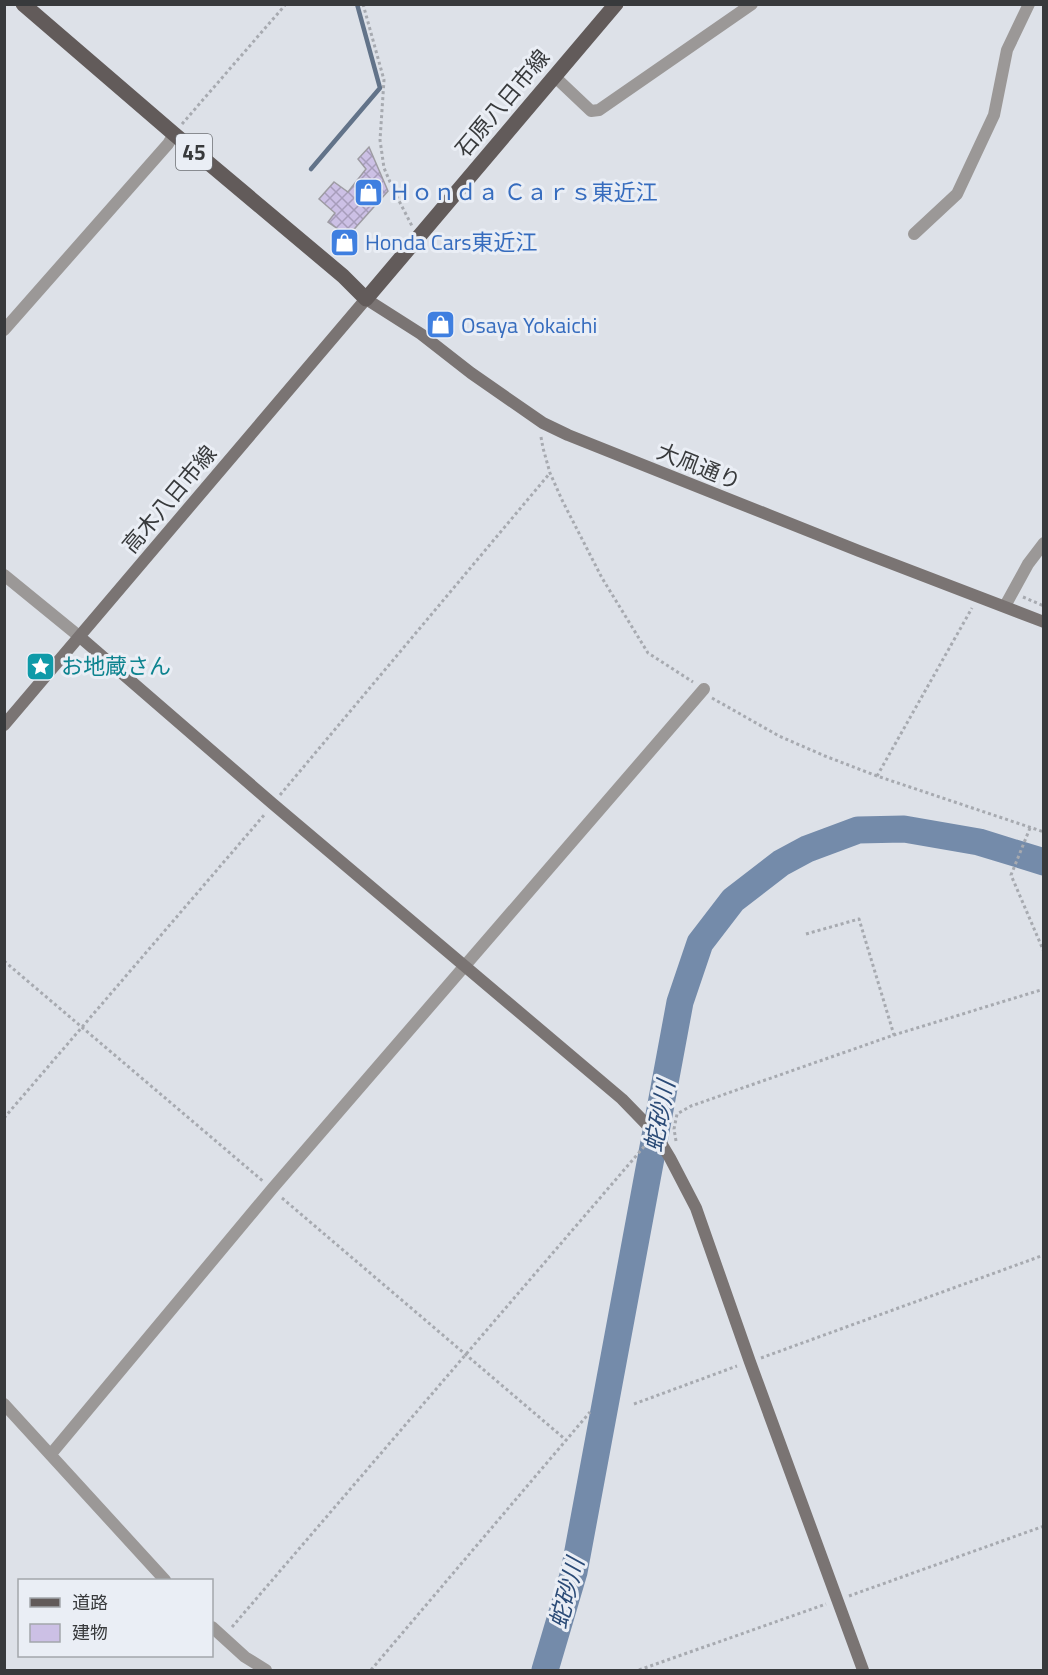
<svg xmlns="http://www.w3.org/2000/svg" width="1048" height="1675" font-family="'Titillium Web','Noto Sans JP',sans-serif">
	<defs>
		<pattern id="building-cross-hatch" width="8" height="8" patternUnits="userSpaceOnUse" patternTransform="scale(1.5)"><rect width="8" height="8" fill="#ccc0e5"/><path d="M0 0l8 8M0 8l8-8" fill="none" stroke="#a79dbb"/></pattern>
	</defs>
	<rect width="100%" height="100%" fill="#dde1e8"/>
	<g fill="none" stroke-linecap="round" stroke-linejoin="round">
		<!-- stream -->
		<path stroke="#627389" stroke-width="4.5" d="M311,169l69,-81 -23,-84"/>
		<!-- river -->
		<path stroke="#748baa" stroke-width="27" d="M545,1670l29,-98 106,-570 20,-59 33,-43 48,-37 26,-14 51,-19 46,-1 75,13 65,20"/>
	</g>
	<!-- building -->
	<path fill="url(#building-cross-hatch)" stroke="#9e9ca3" stroke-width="1.5" d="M369,147l19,44 -40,45 -20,-14 7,-9 -16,-14 15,-17 14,10 18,-23 -8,-10z"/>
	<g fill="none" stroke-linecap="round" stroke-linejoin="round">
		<!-- path -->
		<path stroke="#a7aab0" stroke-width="3" stroke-dasharray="3 3" stroke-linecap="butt" d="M363,4l21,76 -4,60 4,28 9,21 19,37
			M182,124l104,-120
			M541,437l2,11 7,25 12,27 40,78 46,75 45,29
			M1023,597l21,9
			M712,698l67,38 46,20 52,20 167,56
			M877,776l95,-168
			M280,795l270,-322
			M1030,828l-19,47 33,77
			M806,934l53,-15 35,116
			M4,961l260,221
			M4,1118l261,-304
			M676,1141l-2,-12 3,-15 14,-8 203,-71 150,-46
			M282,1198l284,242
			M761,1358l283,-103
			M634,1404l103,-38
			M849,1596l195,-70
			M232,1627l416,-485
			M371,1670l219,-258
			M639,1670l187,-66"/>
		<!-- street -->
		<path stroke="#9b9897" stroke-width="12" d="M554,76l37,35 8,-1 153,-106
			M914,234l43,-40 37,-79 13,-65 22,-46
			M4,330l164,-186 6,-10
			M4,575l76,62
			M1005,606l23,-42 16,-21
			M4,1404l161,176
			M51,1454l221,-265 432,-500
			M212,1627l33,30 21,13"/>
		<!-- secondary -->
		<path stroke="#7a7473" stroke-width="12" d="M80,637l193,167 349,295 33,34 15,25 26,50 54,154 113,308
			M4,725l362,-426 55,35 50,39 72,50 25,12 291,116 185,71"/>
		<!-- primary -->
		<path stroke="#625b5a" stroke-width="15" d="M23,4l151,130 169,142 23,23 250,-295"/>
	</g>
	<!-- icons -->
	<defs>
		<symbol id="shop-square" viewBox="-11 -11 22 22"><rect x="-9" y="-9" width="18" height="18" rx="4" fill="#3f7fe0" stroke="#eaeef5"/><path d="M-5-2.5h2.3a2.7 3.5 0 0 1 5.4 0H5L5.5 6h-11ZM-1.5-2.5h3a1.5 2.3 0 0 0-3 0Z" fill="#fff"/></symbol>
		<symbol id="sight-square" viewBox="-11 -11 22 22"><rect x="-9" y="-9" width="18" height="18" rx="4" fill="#0f9aa8" stroke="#eaeef5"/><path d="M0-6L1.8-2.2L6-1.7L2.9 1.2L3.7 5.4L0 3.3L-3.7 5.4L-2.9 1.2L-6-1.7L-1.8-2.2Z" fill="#fff"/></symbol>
	</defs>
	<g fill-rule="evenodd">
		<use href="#shop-square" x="352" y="176" width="33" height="33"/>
		<use href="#shop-square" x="328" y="226" width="33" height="33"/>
		<use href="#shop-square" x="424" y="308" width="33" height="33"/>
		<use href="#sight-square" x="24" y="650" width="33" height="33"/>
	</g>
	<g text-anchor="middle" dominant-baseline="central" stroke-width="6" stroke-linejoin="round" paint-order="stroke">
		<!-- shield labels -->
		<rect fill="#eaeef5" stroke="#6d7074" stroke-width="1.5" x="176" y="134" width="36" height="36" rx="4.5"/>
		<g font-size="21" font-weight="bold" fill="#383a3c">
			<text x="194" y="152">45</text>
		</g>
		<!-- street labels -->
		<g font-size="22" fill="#383a3c" stroke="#eaeef5">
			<text transform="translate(502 103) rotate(-50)">石原八日市線</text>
			<text transform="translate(699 466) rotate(22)">大凧通り</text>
			<text transform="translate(169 499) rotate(-50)">高木八日市線</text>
		</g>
		<!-- shop labels -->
		<g font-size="22" fill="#366cbe" stroke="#eaeef5" text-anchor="start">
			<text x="389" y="192">Ｈｏｎｄａ Ｃａｒｓ東近江</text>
			<text x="365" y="242">Honda Cars東近江</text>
			<text x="461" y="325">Osaya Yokaichi</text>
		</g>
		<!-- culture labels -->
		<g font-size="22" fill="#0d838f" stroke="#eaeef5" text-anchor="start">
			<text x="61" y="666">お地蔵さん</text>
		</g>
		<!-- water labels -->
		<g font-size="24" font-style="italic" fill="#2b4b77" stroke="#eaeef5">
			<text transform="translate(659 1116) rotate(-79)">蛇砂川</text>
			<text transform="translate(566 1593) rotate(-75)">蛇砂川</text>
		</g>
	</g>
	<!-- border -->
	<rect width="1048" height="1675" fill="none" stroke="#383a3c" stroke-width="12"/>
	<!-- legend -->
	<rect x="18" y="1579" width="195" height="78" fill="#eaeef5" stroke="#a3a6ab" stroke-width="1.5"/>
	<rect x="30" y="1598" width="30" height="9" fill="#625b5a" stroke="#a3a6ab" stroke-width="1.5"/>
	<text x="72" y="1609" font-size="18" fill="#383a3c">道路</text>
	<rect x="30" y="1624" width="30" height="18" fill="#ccc0e5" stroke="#a3a6ab" stroke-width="1.5"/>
	<text x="72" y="1639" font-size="18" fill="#383a3c">建物</text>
</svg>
